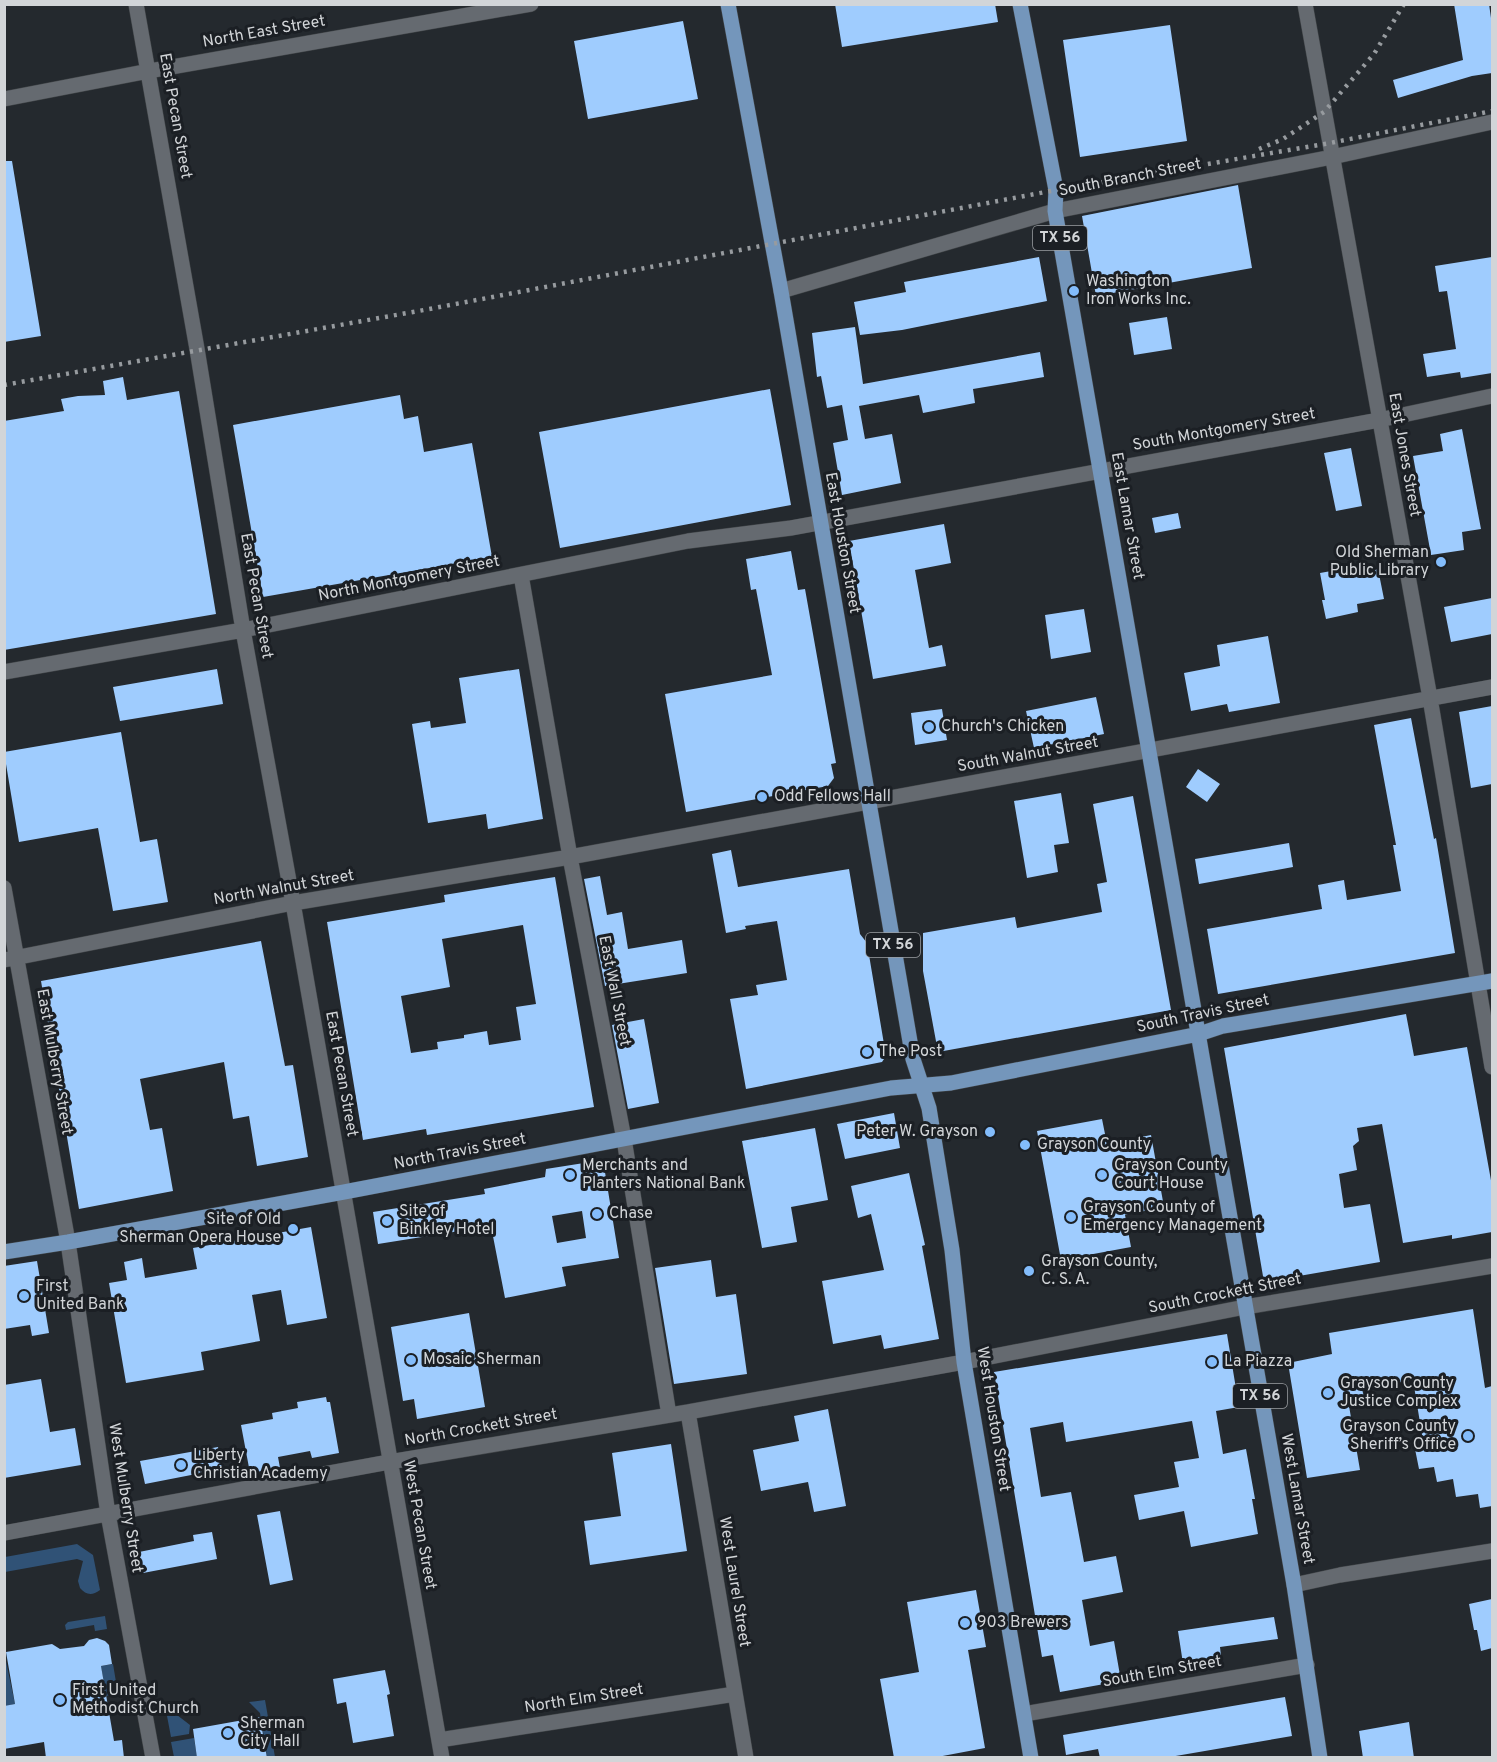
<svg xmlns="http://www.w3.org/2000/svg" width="1497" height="1762" font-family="Overpass,sans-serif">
	<rect width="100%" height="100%" fill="#24292e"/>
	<!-- green -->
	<path fill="#305276" d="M77,1544l16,11 7,35c-8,6 -14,5 -20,-2l-2,-7 5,-20 -6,-2 -72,13v-15z
		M105,1616l2,13 -12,2 -1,-6 -28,5 -1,-5 3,-3z
		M4,1652l11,52 -10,2z
		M113,1664l5,30 -12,2 -5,-30z
		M265,1700l10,57h-8l-7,-44 -11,-11z
		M177,1715l13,10 -1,9 -18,3 -4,-21z
		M194,1738l3,19h-23l-3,-15z"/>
	<!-- building -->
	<path fill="#9fccfe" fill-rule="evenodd" d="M835,4h160l3,18 -156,25z
		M1454,4h35l3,21v48l-20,3 -74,22 -5,-18 70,-20z
		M683,21l15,78 -110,20 -14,-78z
		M1170,25l17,116 -107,16 -17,-117z
		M4,161h8l29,175 -37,6z
		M1238,185l14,83 -156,28 -14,-80z
		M1039,257l8,44 -145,29 -42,5 -6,-33 52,-10 -2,-10z
		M1492,257v116l-31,5 -1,-6 -33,5 -4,-23 33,-5 -9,-58 -8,1 -4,-26z
		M1167,317l5,32 -38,6 -5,-32z
		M855,327l8,57 177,-32 4,25 -71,12 2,14 -52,10 -4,-18 -60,11 6,33 27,-5 9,49 -59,12 -9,-52 15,-3 -6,-35 -15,3 -6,-32 -4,1 -5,-44z
		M123,377l4,23 52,-9 37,223 -212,36v-229l60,-10 -3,-12 17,-3 27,-1 -2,-14z
		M770,389l21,116 -231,43 -21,-116z
		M400,395l4,24 14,-3 6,36 48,-9 20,114 -229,40 -30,-172z
		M1462,429l19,100 -19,3 2,18 -33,5 -18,-99 30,-5 -3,-17z
		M1351,448l11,58 -26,5 -12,-58z
		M1178,513l3,15 -26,5 -3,-15z
		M944,524l7,39 -36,7 14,78 13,-3 4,21 -73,13 -24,-138z
		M791,551l7,39 7,-1 31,174 -5,1 3,14 -6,8 -142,26 -21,-118 107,-19 -16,-86 -5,1 -5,-31z
		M1348,568l-1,8 31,-7 6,30 -27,5 1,8 -32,7 -4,-19h3l-5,-27z
		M1492,598v36l-41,8 -7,-35z
		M1084,609l7,43 -40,7 -6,-44z
		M1268,636l12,67 -51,9 -2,-8 -36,7 -7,-38 36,-7 -3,-21z
		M217,669l6,35 -103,17 -7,-34z
		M519,669l24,150 -55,10 -2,-15 -58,9 -16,-99 18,-3 1,7 35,-5 -7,-45z
		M1096,697l8,37 -70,14 -8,-37z
		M1492,706v78l-21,4 -12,-76z
		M942,709l5,31 -32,5 -4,-32z
		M1411,718l23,121 2,-1 19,115 -237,41 -11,-65 115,-20 -4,-24 26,-5 3,20 54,-9 -8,-46h3l-22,-120z
		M121,732l19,110 17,-3 11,63 -55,9 -15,-83 -79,14 -15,-90z
		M1198,769l22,15 -13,18 -21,-15z
		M1061,793l8,50 -15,2 4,27 -31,6 -13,-77z
		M1133,796l38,214 -233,42 -15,-81v-38l92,-16 2,11 85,-16 -5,-28 10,-2 -14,-78z
		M1289,843l4,24 -94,17 -4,-25z
		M731,850l7,37 111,-18 11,65 7,9 19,113 -4,6 -136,27 -16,-90 28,-4 -2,-10 31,-5 -10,-59 -32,5 1,3 -20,4 -14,-79z
		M600,876l7,39 15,-3 6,37 54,-9 5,33 -82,13 -21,-107z
		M555,877l39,230 -167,28 -1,-6 -63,11 -36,-218 118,-20 -1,-7zM523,925l13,79 -20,3 5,33 -32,5 -2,-14 -23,4v3l-27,4 1,7 -27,4 -10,-57 49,-9 -8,-48z
		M261,941l24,125 8,-1 15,92 -51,9 -8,-50 -16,3 -9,-57 -84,17 10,51 12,-2 11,63 -94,18 -38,-228z
		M1406,1014l8,42 53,-9 25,139v46l-40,7v-4l-49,8 -21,-119 -25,4 2,13 -6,5 4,24 -18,4 5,34 26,-4 10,58 -116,20 -40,-234z
		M644,1019l15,84 -31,6 -16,-84z
		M894,1113l6,35 -55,11 -8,-35z
		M1102,1119l5,25 44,-9 13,72 -39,8 6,32 -70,13 -24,-129z
		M815,1128l13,72 -37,7 6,35 -35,6 -20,-107z
		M603,1160l16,98 -57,9 4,19 -61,12 -14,-72 -113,18 -5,-32 112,-18 -1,-5 61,-12 1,-8zM582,1211l4,27 -29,5 -5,-27z
		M909,1173l16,72 -3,1 17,93 -55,10 -3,-14 -48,9 -11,-63 62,-11 -13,-56 -13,4 -7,-32z
		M311,1227l16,91 -40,7 -6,-35 -29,5 8,46 -59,11 3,18 -78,13 -17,-100 18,-3 -3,-18 18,-4 3,20 52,-9 -4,-21z
		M711,1260l5,37 20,-3 11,80 -73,10 -19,-116z
		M37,1261l12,72 -17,3 -2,-11 -26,4v-63z
		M1473,1309l12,79 7,-2v120l-12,2 -2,-14 -22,3 -3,-18 -16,3 -3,-15 -15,2 -4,-20 9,-2 -11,-67 -51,9 2,8 -16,3 12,70 -53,8 -19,-115 44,-9 -3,-21z
		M469,1313l16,94 -68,12 -3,-20 -11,2 -12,-74z
		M1227,1334l12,73 -23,4 7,43 23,-5 9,50h-3l6,35 -67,13 -7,-36 -45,9 -5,-25 45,-8 -5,-25 25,-4 -7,-37 -126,21 -3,-20 -33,6 11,69 30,-5 13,70 32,-6 7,36 -41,8 8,46 24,-5 7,40 -61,11 -7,-37 -11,2 -48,-285z
		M41,1379l9,53 25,-4 6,37 -77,13v-93z
		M326,1397l1,5h3l9,51 -27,5 -2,-7 -32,6 2,11 -30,5 -9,-48 32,-6 -1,-6 26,-5 -1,-6z
		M828,1409l18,97 -32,6 -6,-30 -47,9 -8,-41 46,-9 -5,-25z
		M671,1444l16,107 -97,14 -6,-44 37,-5 -9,-63z
		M218,1447l4,22 -77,15 -5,-23z
		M280,1511l13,69 -23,5 -13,-70z
		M212,1532l5,27 -74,14 -4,-21 55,-11 -1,-6z
		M976,1590l10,57 -18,3 17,98 -53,10h-38l-14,-79 39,-7 -12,-70z
		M1492,1599v49l-11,3 -4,-21h-3l-5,-26z
		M1274,1617l4,22 -58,8 2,18 -38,5 -6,-39z
		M97,1638l8,3 4,4 3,19 -11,2 13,75 8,-1 2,18h-78l-2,-16 -40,7v-43l11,-2 -9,-52 46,-8 8,5 24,-3 5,-6z
		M385,1670l5,24 -3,1 7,41 -41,7 -7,-41 -9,2 -4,-25z
		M1285,1697l7,39 -128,22h-64l-2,-9 -32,6 -3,-20z
		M260,1717l7,41h-70l-4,-29z
		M1409,1722l5,36h-51l-4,-27z"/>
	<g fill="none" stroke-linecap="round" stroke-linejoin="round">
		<defs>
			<path id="minor" d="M136,4l61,345 46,281 50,273 149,855
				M1305,4l125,694 62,369
				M4,99l145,-28 382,-67
				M781,291l274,-80 277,-54 160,-35
				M521,575l49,282 54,282 45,276
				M4,672l239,-42 445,-89 103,-13 588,-108 113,-24
				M4,888l64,354 40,272 45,244
				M4,960l289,-57 277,-46 922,-170
				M688,1412l58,346
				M4,1533l385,-71 299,-50 276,-50 281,-55 247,-41
				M1294,1585l46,-10 152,-24
				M1024,1714l283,-49
				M439,1740l296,-46"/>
			<path id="major" d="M728,4l53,287 132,768 16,49 23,142 12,112 67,396
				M1020,4l36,186 -1,21 239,1374 26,173
				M4,1252l64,-10 276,-50 547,-104 60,-5 248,-49 24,-8 269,-45"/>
		</defs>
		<!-- minor casing -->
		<use href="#minor" stroke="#414548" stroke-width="16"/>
		<!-- major casing -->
		<use href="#major" stroke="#414548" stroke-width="16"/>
		<!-- minor -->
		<use href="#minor" stroke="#656a70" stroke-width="15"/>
		<!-- major -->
		<use href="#major" stroke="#7496bb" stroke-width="15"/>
		<!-- rail -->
		<path stroke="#979b9f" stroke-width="4.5" stroke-dasharray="3 6" stroke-linecap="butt" d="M1259,149l24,-10 41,-27 50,-58 30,-50
			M4,385l420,-75 632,-120 274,-47 162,-32"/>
	</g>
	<!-- markers -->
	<g fill="#83bcfb" stroke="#1b1f24" stroke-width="2">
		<circle cx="1074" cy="291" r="6"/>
		<circle cx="1441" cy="562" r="6"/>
		<circle cx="929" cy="727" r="6"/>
		<circle cx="762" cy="797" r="6"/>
		<circle cx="867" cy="1052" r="6"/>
		<circle cx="990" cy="1132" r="6"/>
		<circle cx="1025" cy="1145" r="6"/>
		<circle cx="570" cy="1175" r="6"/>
		<circle cx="1102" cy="1175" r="6"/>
		<circle cx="597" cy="1214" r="6"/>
		<circle cx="1071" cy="1217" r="6"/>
		<circle cx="387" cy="1221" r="6"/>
		<circle cx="293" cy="1229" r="6"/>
		<circle cx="1029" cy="1271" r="6"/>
		<circle cx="24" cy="1296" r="6"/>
		<circle cx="411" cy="1360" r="6"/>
		<circle cx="1212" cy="1362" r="6"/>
		<circle cx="1328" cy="1393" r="6"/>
		<circle cx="1468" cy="1436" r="6"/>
		<circle cx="181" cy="1465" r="6"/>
		<circle cx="965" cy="1623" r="6"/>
		<circle cx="60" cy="1700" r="6"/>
		<circle cx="228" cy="1733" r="6"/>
	</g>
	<g text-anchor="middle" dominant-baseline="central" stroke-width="6" stroke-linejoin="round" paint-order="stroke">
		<!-- shield labels -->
		<g fill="#1b1f24" stroke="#9b9ea2" stroke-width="1.5">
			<rect x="1033" y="226" width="54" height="24" rx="4.5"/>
			<rect x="866" y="933" width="54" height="24" rx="4.5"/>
			<rect x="1233" y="1384" width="54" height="24" rx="4.5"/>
		</g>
		<g font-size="15" font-weight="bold" fill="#d2d5d8">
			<text x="1060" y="238">TX 56</text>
			<text x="893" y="945">TX 56</text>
			<text x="1260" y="1396">TX 56</text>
		</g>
		<!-- street labels -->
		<g font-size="16" fill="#d2d5d8" stroke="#1b1f24">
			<text transform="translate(264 32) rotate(-10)">North East Street</text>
			<text transform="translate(175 116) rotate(80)">East Pecan Street</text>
			<text transform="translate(1130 178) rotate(-11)">South Branch Street</text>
			<text transform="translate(1224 430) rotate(-10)">South Montgomery Street</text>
			<text transform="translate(1404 455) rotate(80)">East Jones Street</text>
			<text transform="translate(1127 516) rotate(80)">East Lamar Street</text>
			<text transform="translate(842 543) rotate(80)">East Houston Street</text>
			<text transform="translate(409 579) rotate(-11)">North Montgomery Street</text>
			<text transform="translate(256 596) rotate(80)">East Pecan Street</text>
			<text transform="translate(1028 755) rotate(-10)">South Walnut Street</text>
			<text transform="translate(284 888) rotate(-10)">North Walnut Street</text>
			<text transform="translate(614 991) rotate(79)">East Wall Street</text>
			<text transform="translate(1203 1014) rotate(-12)">South Travis Street</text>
			<text transform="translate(54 1062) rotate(80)">East Mulberry Street</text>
			<text transform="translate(341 1074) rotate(80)">East Pecan Street</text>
			<text transform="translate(460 1152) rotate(-11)">North Travis Street</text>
			<text transform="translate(1225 1294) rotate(-11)">South Crockett Street</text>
			<text transform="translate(993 1419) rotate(81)">West Houston Street</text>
			<text transform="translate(481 1428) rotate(-10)">North Crockett Street</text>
			<text transform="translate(125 1498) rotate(81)">West Mulberry Street</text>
			<text transform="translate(1297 1499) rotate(80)">West Lamar Street</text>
			<text transform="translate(419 1525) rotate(80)">West Pecan Street</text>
			<text transform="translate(734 1582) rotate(81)">West Laurel Street</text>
			<text transform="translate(1162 1672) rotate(-10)">South Elm Street</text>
			<text transform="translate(584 1699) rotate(-9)">North Elm Street</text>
		</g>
		<!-- poi labels -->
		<g font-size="16" fill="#d2d5d8" stroke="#1b1f24" text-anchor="start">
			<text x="1086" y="282">Washington<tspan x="1086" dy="18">Iron Works Inc.</tspan></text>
			<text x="1429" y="553" text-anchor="end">Old Sherman<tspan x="1429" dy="18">Public Library</tspan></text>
			<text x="941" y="727">Church's Chicken</text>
			<text x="774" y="797">Odd Fellows Hall</text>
			<text x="879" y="1052">The Post</text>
			<text x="978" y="1132" text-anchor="end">Peter W. Grayson</text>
			<text x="1037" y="1145">Grayson County</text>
			<text x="582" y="1166">Merchants and<tspan x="582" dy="18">Planters National Bank</tspan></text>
			<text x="1114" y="1166">Grayson County<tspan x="1114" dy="18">Court House</tspan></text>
			<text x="1083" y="1208">Grayson County of<tspan x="1083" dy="18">Emergency Management</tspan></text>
			<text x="399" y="1212">Site of<tspan x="399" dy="18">Binkley Hotel</tspan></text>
			<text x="609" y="1214">Chase</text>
			<text x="281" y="1220" text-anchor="end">Site of Old<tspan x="281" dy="18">Sherman Opera House</tspan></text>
			<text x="1041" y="1262">Grayson County,<tspan x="1041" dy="18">C. S. A.</tspan></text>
			<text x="36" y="1287">First<tspan x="36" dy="18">United Bank</tspan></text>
			<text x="423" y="1360">Mosaic Sherman</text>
			<text x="1224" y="1362">La Piazza</text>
			<text x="1340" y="1384">Grayson County<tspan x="1340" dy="18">Justice Complex</tspan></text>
			<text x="1456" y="1427" text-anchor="end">Grayson County<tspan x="1456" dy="18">Sheriff’s Office</tspan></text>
			<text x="193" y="1456">Liberty<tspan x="193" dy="18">Christian Academy</tspan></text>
			<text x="977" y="1623">903 Brewers</text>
			<text x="72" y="1691">First United<tspan x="72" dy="18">Methodist Church</tspan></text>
			<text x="240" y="1724">Sherman<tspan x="240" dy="18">City Hall</tspan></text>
		</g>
	</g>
	<!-- border -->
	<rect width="1497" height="1762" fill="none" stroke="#d2d5d8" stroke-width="12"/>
</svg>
